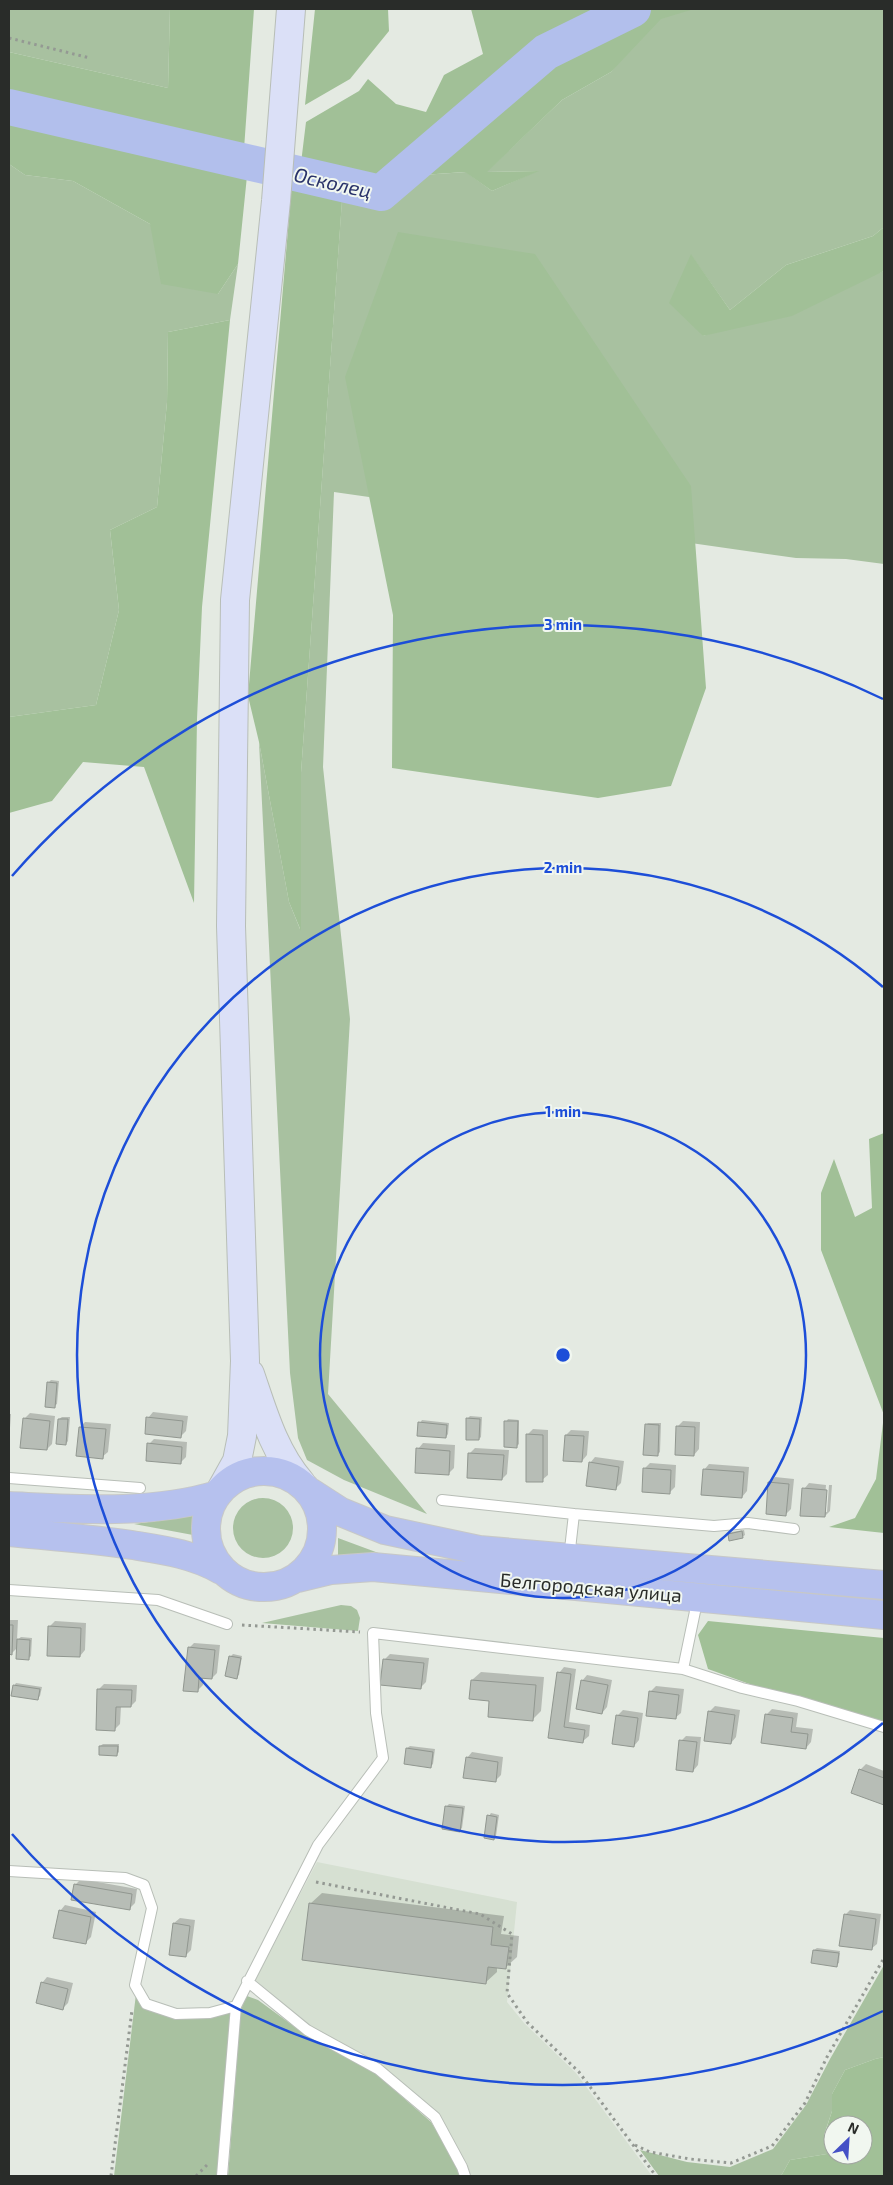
<svg xmlns="http://www.w3.org/2000/svg" width="893" height="2185" font-family="'Exo 2',sans-serif">
	<rect width="100%" height="100%" fill="#e4eae2"/>
	<!-- built -->
	<path fill="#d6e0d2" d="M317,1862l200,40 -10,100 17,21 52,50 76,103h-181l-4,-12 -29,-49 -126,-88 -57,-47z"/>
	<!-- green -->
	<path fill="#a8c1a0" d="M9,9h161l-2,79 -159,-36z
		M658,9h226v218l-11,9 -87,29 -56,45 -39,-55 12,81 181,-65v293l-38,-5 -50,-1 -462,-66 -11,275 27,252 -22,375 99,120 -83,-34 -37,-20 -9,-22 -8,-65 -31,-631 30,160 11,27 1,-156 42,-587 30,14 49,-25 44,-3 26,19 45,-20 -51,1 76,-72 49,-28z
		M9,164l16,11 48,6 77,43 68,70 20,-30 -8,56 -62,12 -1,70 -10,105 -47,23 9,80 -23,95 -87,12z
		M233 1528a30 30 0 1 1 60 0a30 30 0 1 1-60 0Z
		M192,1516l1,19 -59,-11z
		M338,1538l54,20 -54,1z
		M341,1605l10,1 6,4 3,8 -2,13 -96,-8z
		M884,1965v92l-9,2 -30,11 -13,24v17l-8,24 9,2v16l-43,7 -9,16h-122l-19,-26 47,12 43,5 43,-18 33,-44 24,-46z
		M136,1994l40,23 55,-5 -13,164h-104z
		M247,1996l11,4 45,33 71,39 57,50 29,46 2,8h-234l13,-167z"/>
	<!-- forest -->
	<path fill="#a1c097" d="M170,9h84l-10,140 -235,-58v-39l159,36z
		M315,9h73l1,22 -39,48 -45,26z
		M471,9h161l-73,36 -30,27 124,-63h41l-33,10 -50,53 -49,28 -75,72 52,-1 -47,20 -27,-19 -43,3 -49,25 -30,-13 -42,586v158l-12,-29 -30,-160 -11,-46 44,-513 47,-11 -38,-9 5,-41 53,-31 9,-12 28,25 30,8 18,-37 39,-21z
		M9,116l238,60 -9,88 -20,30 -57,-10 -11,-60 -77,-43 -48,-6 -16,-11z
		M884,227v44l-92,45 -89,20 -34,-33 22,-49 39,56 56,-45 87,-29z
		M398,232l137,22 156,232 15,202 -35,98 -73,12 -206,-30 1,-153 -48,-238z
		M230,320l-28,287 -5,112 -3,184 -50,-136 -61,-5 -31,39 -43,12v-96l87,-12 23,-95 -9,-80 47,-23 10,-105 1,-70z
		M884,1133v400l-55,-6 26,-9 21,-39 8,-64 -63,-165v-57l13,-34 21,58 17,-9 -3,-69z
		M708,1621l176,17v89l-115,-36 -61,-22 -10,-34z
		M884,2057l-1,119h-102l9,-16 43,-7v2h30v-30h-30v12l-9,-1 8,-25v-17l13,-24 30,-11z"/>
	<!-- shadow -->
	<path fill="#0003" d="M51,1380l8,1 -2,23 -3,2 -6,-23z
		M153,1412l35,4 -2,15 -5,5 -33,-18z
		M30,1413l25,3 -3,28 -5,5 -23,-30z
		M9,1414h2l-2,28z
		M470,1416l12,1 -1,20 -2,2 -12,-20z
		M62,1417h8l-2,24 -2,3 -7,-25z
		M508,1419l11,1v24l-2,2 -11,-24z
		M422,1420l27,3 -1,11 -2,3 -26,-14z
		M683,1421l17,1 -1,27 -5,6 -17,-28z
		M85,1422l26,2 -3,28 -6,5 -22,-30z
		M648,1423h13l-1,29 -3,3 -11,-30z
		M533,1429l15,1v45l-6,5 -15,-45z
		M571,1430l18,1 -2,24 -5,6 -16,-26z
		M154,1439l33,3 -1,15 -6,6 -31,-19z
		M423,1443l32,2 -1,23 -6,6 -30,-25z
		M475,1448l34,2 -2,24 -5,5 -33,-25z
		M595,1457l29,4 -3,22 -6,6 -25,-26z
		M650,1463l26,2 -1,22 -5,5 -25,-24z
		M709,1464l40,3 -2,24 -5,6 -38,-27z
		M775,1477l19,2 -3,30 -5,5 -16,-31z
		M809,1483l17,2 -2,27h3l2,-27h3l-2,26 -5,5 -21,-27z
		M744,1530l1,5 -3,2 -13,-3 3,-2z
		M9,1620h9l-1,20 4,-3 11,1 -1,18 -3,3 -10,-12 -6,6h-3z
		M55,1621l31,2 -1,27 -5,6 -31,-29z
		M194,1643l26,2 -3,28 -5,5 -9,-1v8l-6,6 -8,-43z
		M233,1654l9,2 -3,19 -3,2 -6,-20z
		M390,1654l39,4 -3,24 -5,5 -37,-27z
		M564,1667l12,2 -7,53 21,3 -1,11 -6,5 -33,-4 9,-64z
		M481,1672l63,5 -3,34 -9,9 -42,-21 -18,-19z
		M587,1675l25,5 -5,27 -5,6 -20,-32z
		M16,1683l26,4 -2,9 -2,2 -24,-12z
		M104,1684l33,1 -1,16 -5,5h-10l-1,18 -6,6 -16,-40z
		M656,1686l28,3 -3,24 -6,5 -25,-26z
		M715,1706l25,4 -4,27 -5,6 -22,-31z
		M772,1709l26,4 -2,14 17,2 -2,13 -5,6 -40,-33z
		M623,1710l20,3 -4,27 -5,6 -17,-30z
		M686,1736l15,1 -3,28 -5,6 -12,-30z
		M103,1744h16v8l-2,2 -17,-8z
		M410,1746l25,3 -2,15 -2,2 -24,-18z
		M472,1752l31,5 -2,18 -6,6 -28,-23z
		M866,1764l18,7v33l-32,-12 8,-22z
		M449,1804l16,2 -3,22 -2,2 -13,-24z
		M491,1813l8,2 -3,21 -3,2 -4,-22z
		M81,1879l56,10 -2,14 -6,6 -54,-24z
		M322,1893l182,23 -3,18 18,2 -2,21 -12,11 -8,-1v5l-12,11 -175,-79z
		M65,1905l31,7 -5,25 -6,6 -25,-32z
		M850,1910l31,4 -4,30 -6,5 -26,-34z
		M180,1918l15,2 -4,30 -6,6 -11,-33z
		M817,1948l23,3 -1,12 -3,2 -23,-3 1,-12z
		M47,1977l26,6 -5,20 -5,5 -21,-25z"/>
	<g fill="none" stroke-linecap="round" stroke-linejoin="round">
		<!-- river -->
		<path stroke="#b2bfec" stroke-width="36" d="M9,107l372,86 165,-141 87,-43"/>
	</g>
	<!-- building -->
	<path fill="#b7bdb6" stroke="#919790" d="M47,1382l10,1 -2,25 -10,-1z
		M146,1417l37,4 -2,17 -36,-4z
		M23,1418l27,3 -3,29 -27,-2z
		M466,1418l14,1 -1,21h-13z
		M58,1419h10l-2,26 -10,-1z
		M504,1421h14l-1,27 -13,-1z
		M418,1422l29,3 -1,13 -29,-2z
		M645,1424l14,1 -1,31 -15,-1z
		M676,1426l19,1 -1,29 -19,-1z
		M79,1427l27,2 -3,30 -27,-3z
		M526,1434l17,1v47h-17z
		M565,1435l19,1 -2,26 -19,-1z
		M147,1443l35,4 -1,17 -35,-3z
		M416,1448l34,3 -1,24 -34,-2z
		M468,1453l36,2 -2,25 -35,-2z
		M589,1462l30,5 -3,23 -30,-4z
		M643,1468l28,2 -1,24 -28,-2z
		M703,1469l41,3 -2,26 -41,-3z
		M768,1482l21,2 -3,32 -20,-2z
		M802,1488l25,2 -2,27 -25,-1z
		M742,1531l1,7 -14,3 -1,-7z
		M9,1625h4l-1,30 -3,-1z
		M48,1626l33,2 -1,29 -33,-1z
		M17,1639l13,1 -1,20 -13,-1z
		M188,1647l27,3 -3,29 -13,-1 -1,14 -15,-1z
		M229,1656l12,2 -4,21 -12,-3z
		M383,1659l41,4 -3,26 -41,-4z
		M557,1672l14,2 -7,53 21,3 -2,13 -35,-5z
		M471,1680l65,5 -3,36 -45,-4 1,-16 -20,-2z
		M581,1680l27,5 -6,29 -26,-5z
		M13,1685l27,4 -2,11 -27,-4z
		M97,1689l35,1 -1,17h-15l-1,24 -19,-1z
		M649,1691l30,4 -3,24 -30,-3z
		M708,1711l27,4 -4,29 -27,-3z
		M765,1714l28,4 -2,14 17,2 -2,15 -45,-6z
		M616,1715l22,3 -4,29 -22,-3z
		M679,1740l18,2 -4,30 -17,-2z
		M99,1746h19l-1,10 -18,-1z
		M406,1748l27,4 -2,16 -27,-4z
		M466,1757l32,5 -2,20 -33,-4z
		M859,1769l25,9v27l-33,-12z
		M445,1806l18,2 -3,24 -18,-3z
		M487,1815l10,2 -3,23 -10,-2z
		M74,1884l58,10 -2,16 -59,-10z
		M309,1903l184,24 -2,18 18,2 -3,22 -18,-2 -2,17 -184,-24z
		M59,1910l32,7 -5,27 -33,-6z
		M844,1914l32,5 -4,31 -33,-4z
		M173,1923l17,3 -4,31 -17,-2z
		M813,1950l26,3 -2,14 -26,-4z
		M41,1982l27,7 -5,21 -27,-7z"/>
	<g fill="none" stroke-linecap="round" stroke-linejoin="round">
		<defs>
			<path id="service" d="M9,1478l131,10
				M442,1500l132,14 -5,44
				M574,1514l140,12 34,-3 46,6
				M9,1590l149,10 69,24
				M698,1597l-15,72 59,19 56,13 86,26
				M9,1871l116,7 19,7 8,23 -17,77 11,19 30,10 34,-1 26,-7 82,-161 65,-87 -7,-45 -3,-80 310,36
				M247,1981l60,49 71,39 57,48 27,50 3,9
				M222,2176l14,-170"/>
			<path id="secondary" d="M250,1374c13,38 24,78 51,109
				M222,1488l15,-27 5,-25 3,-75 -14,-435 4,-326 41,-399 15,-192"/>
			<path id="primary" d="M206 1529a58 58 0 1 1 116 0a58 58 0 1 1-116 0Z
				M310,1492l31,20 44,18 94,20 405,35
				M9,1506c67,3 143,9 208,-11
				M9,1532c41,4 82,7 123,13 31,5 61,9 89,25
				M298,1578l33,-8 42,-3 511,48"/>
		</defs>
		<!-- service casing -->
		<use href="#service" stroke="#b8beb7" stroke-width="12"/>
		<!-- secondary casing -->
		<use href="#secondary" stroke="#b8beb7" stroke-width="30"/>
		<!-- primary casing -->
		<use href="#primary" stroke="#c7c8c7" stroke-width="30"/>
		<!-- path -->
		<path stroke="#949993" stroke-width="3" stroke-dasharray="2.5 4" stroke-linecap="butt" d="M9,38l81,20
			M242,1625l118,7
			M316,1882l164,32 32,20 -5,59 20,29 52,50 77,104
			M635,2145l15,7 40,7 41,4 41,-17 33,-43 22,-46 57,-99
			M111,2176l21,-166
			M196,2176l12,-12"/>
		<!-- service -->
		<use href="#service" stroke="#fff" stroke-width="10"/>
		<!-- secondary -->
		<use href="#secondary" stroke="#dbe0f7" stroke-width="28"/>
		<!-- primary -->
		<use href="#primary" stroke="#b6c1ee" stroke-width="28"/>
	</g>
	<!-- distance rings -->
	<g fill="none" stroke="#1d4ed8" stroke-width="2.5">
		<circle cx="563" cy="1355" r="243"/>
		<path d="M883 1723A487 487 0 1 1 883 987"/>
		<path d="M883 2011A730 730 0 0 1 12 1834M12 876A730 730 0 0 1 883 699"/>
	</g>
	<g text-anchor="middle" dominant-baseline="central" stroke-width="4" stroke-linejoin="round" paint-order="stroke">
		<!-- street labels -->
		<g font-size="19" fill="#292c29" stroke="#f1f7f0">
			<text transform="translate(591 1587) rotate(5)">Белгородская улица</text>
		</g>
		<!-- water labels -->
		<g font-size="20" font-style="italic" fill="#2a336a" stroke="#f1f7f0">
			<text transform="translate(333 182) rotate(13)">Осколец</text>
		</g>
	</g>
	<circle cx="563" cy="1355" r="8" fill="#1d4ed8" stroke="#f1f7f0" stroke-width="2.5"/>
	<g font-size="15" text-anchor="middle" font-weight="bold" fill="#1d4ed8" stroke="#f1f7f0" stroke-width="4" stroke-linejoin="round" paint-order="stroke">
		<text x="563" y="630">3 min</text>
		<text x="563" y="873">2 min</text>
		<text x="563" y="1117">1 min</text>
	</g>
	<!-- border -->
	<rect width="893" height="2185" fill="none" stroke="#292c29" stroke-width="20"/>
	<!-- north arrow -->
	<g transform="translate(848 2140) rotate(25)"><circle r="24" fill="#f1f7f0" stroke="#a1a6a0"/>
	<path d="M0-4L9 19L0 12L-9 19Z" fill="#4551c6"/>
	<text y="-8" font-size="14" font-weight="bold" text-anchor="middle" fill="#292c29">N</text>
	</g>
</svg>
